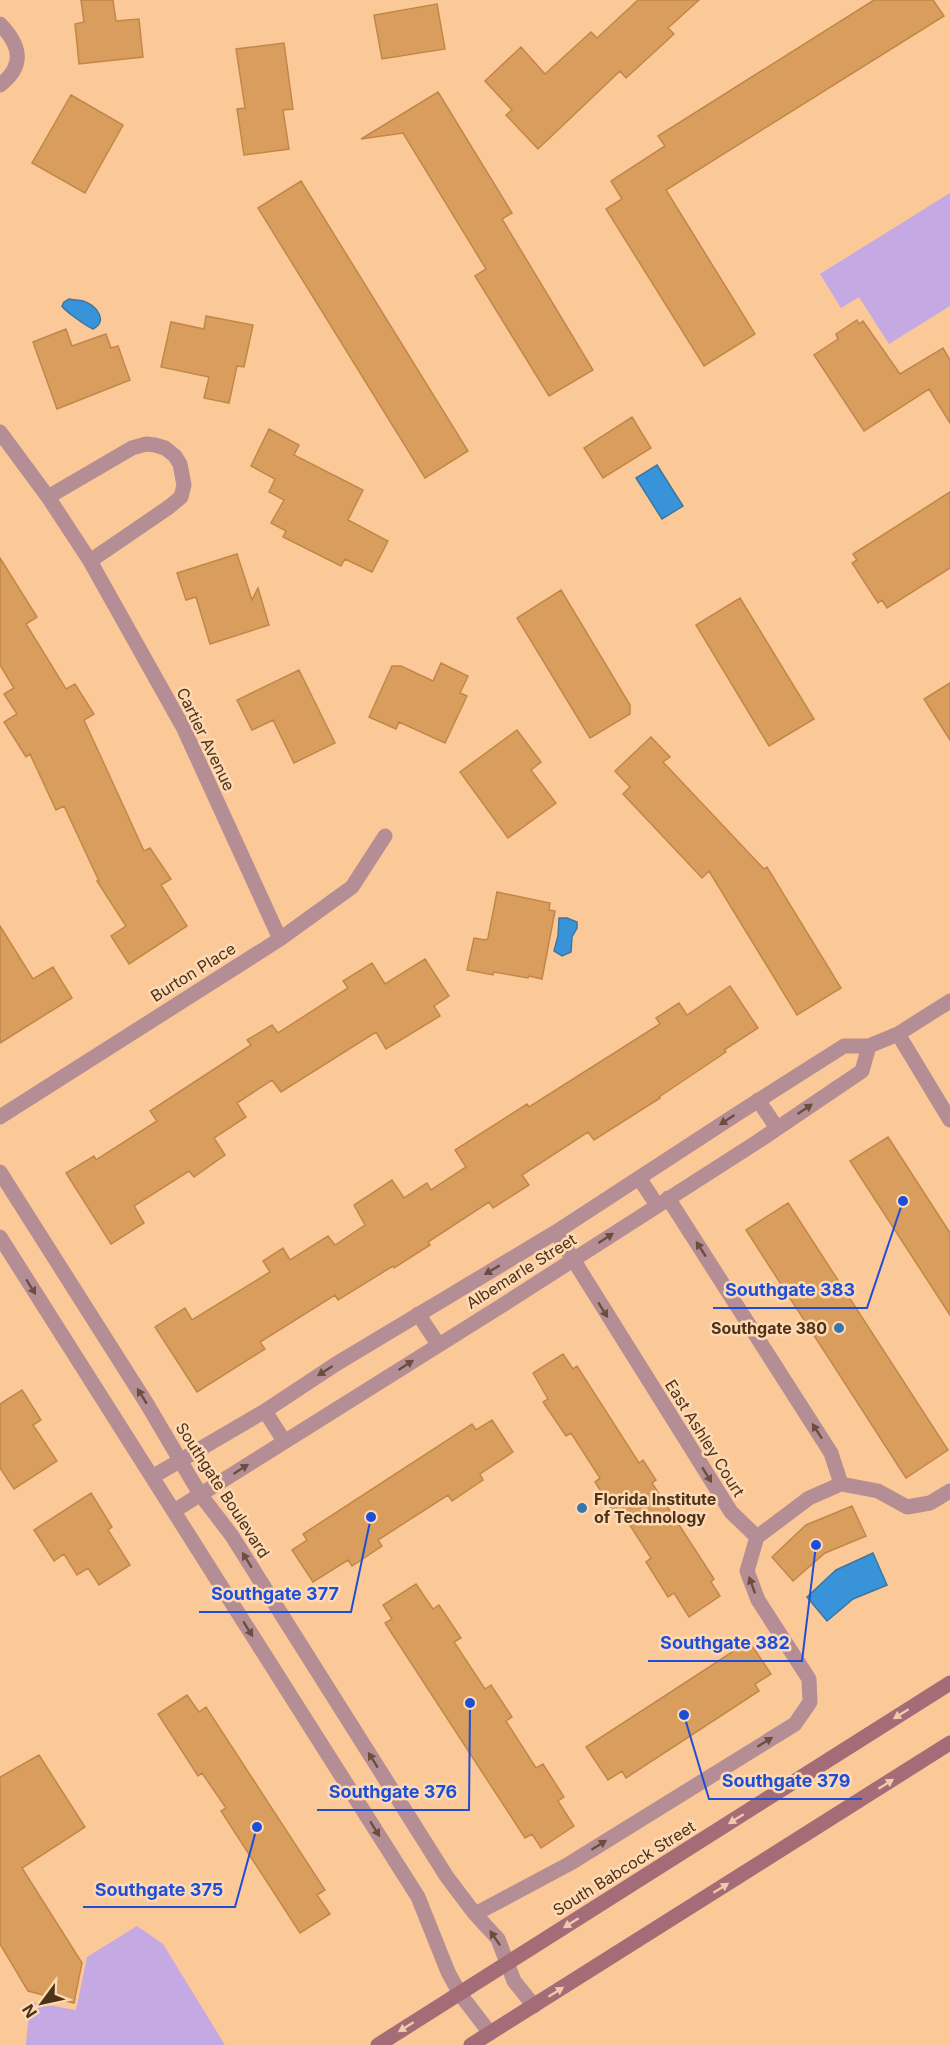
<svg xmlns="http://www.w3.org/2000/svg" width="950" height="2045" font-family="Inter,sans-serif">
	<rect width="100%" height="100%" fill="#fbc997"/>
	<!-- green -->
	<path fill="#c4a9e2" d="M950,193v113l-61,38 -30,-47 -18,11 -21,-34z
		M137,1926l26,18 62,101h-199l4,-43 46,8 11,-53z"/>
	<!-- water -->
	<path fill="#3993d9" stroke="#3e769f" stroke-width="1.5" d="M69,299c4,1 10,1 14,2 13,4 26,20 10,28 -7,-3 -28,-18 -31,-23l2,-4z
		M657,465l26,41 -21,13 -26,-41z
		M559,918h8l10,4v6l-5,9 -1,15 -9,4 -8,-5 4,-15z
		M873,1553l14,32 -34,14 -26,22 -20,-24 29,-27z"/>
	<!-- building -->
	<path fill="#d99d5e" stroke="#c28748" stroke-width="1.5" d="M81,0h32l3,21 23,-2 4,38 -64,7 -4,-40 9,-2z
		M638,0h61l-31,28 6,6 -48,44 -6,-7 -82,78 -32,-34 6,-5 -27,-29 36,-34 24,27 46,-42 6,6z
		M874,0h59l11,16 -278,174 89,144 -51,32 -98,-157 16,-10 -11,-18 54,-35 -7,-10z
		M437,4l8,45 -63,10 -8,-44z
		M284,43l9,66 -10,1 6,39 -45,6 -7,-46 8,-1 -9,-59z
		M438,92l74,121 -10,6 91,151 -44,26 -74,-120 11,-7 -83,-136 -42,6z
		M71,95l52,30 -38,68 -53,-30z
		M301,181l167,270 -43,27 -167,-270z
		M206,316l47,9 -9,42 -7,-1 -8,37 -25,-5 5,-21 -48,-10 10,-45 33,7z
		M857,320l2,4 4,-3 37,53 43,-26 7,12v63l-21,-34 -65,42 -50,-76 24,-16 -2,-5z
		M66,329l6,17 34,-12 5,14 7,-2 12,34 -73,29 -24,-67z
		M632,417l19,31 -48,30 -19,-30z
		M269,429l30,16 -5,10 69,35 -15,30 40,21 -16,31 -27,-13 -4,7 -58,-29 3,-6 -15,-8 13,-23 -15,-8 6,-13 -24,-13z
		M950,492v76l-63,40 -5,-8 -4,3 -26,-40 5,-3 -4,-6z
		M237,554l15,46 6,-12 11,37 -59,19 -14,-47 -10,3 -9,-27z
		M0,558l37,59 -11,7 40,65 9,-5 19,30 -10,6 60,131 6,-3 21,31 -10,6 26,41 -58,38 -18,-28 15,-10 -29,-45h2l-35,-75 -8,4 -26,-56 -4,3 -22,-35 13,-8 -13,-20 10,-6 -14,-23z
		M561,590l69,115v9l-40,24 -73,-120z
		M740,598l74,121 -45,27 -73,-121z
		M441,663l27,13 -8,17 7,3 -22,47 -46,-21 -3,7 -27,-12 23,-51h9l32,15z
		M299,670l36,73 -41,20 -21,-43 -21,10 -15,-30z
		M950,683v57l-26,-41z
		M517,730l24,32 -10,8 25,33 -48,35 -48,-66z
		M651,737l19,20 -7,5 101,107 3,-2 74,121 -44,27 -88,-144 -7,7 -79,-84 7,-7 -15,-16z
		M497,892l53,11 -1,7 6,1 -13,68 -13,-3 -1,2 -34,-6 -1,3 -26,-5 7,-32 12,2 2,-2z
		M0,926l33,53 20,-12 19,31 -72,45z
		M425,959l24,37 -15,10 6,10 -54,33 -10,-17 -95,60 -9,-12 -35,23 9,14 -32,21 11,17 -31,22 -5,-6 -55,35 10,17 -33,21 -45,-71 28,-17 2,4 61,-39 -7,-10 101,-66 -4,-5 25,-15 6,8 70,-45 -5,-7 29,-18 13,21z
		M730,986l28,42 -34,22 2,2 -67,45 1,1 -66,42 -6,-8 -66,43 7,10 -36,23 -4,-6 -61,40 2,3 -36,23 -1,-2 -55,34 -3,-5 -75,47 5,7 -68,43 -42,-65 30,-19 7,12 78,-48 -7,-11 20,-13 7,12 38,-24 7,9 30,-20 -11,-20 38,-25 12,18 23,-15 4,7 35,-23 -11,-17 72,-46 2,3 131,-83 -4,-6 23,-15 8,12z
		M888,1137l62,96v82l-100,-154z
		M788,1203l160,247 -42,28 -160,-248z
		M563,1354l10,15 4,-3 62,97 4,-3 13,20 -4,3 62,96 -3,3 9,14 -31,21 -15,-24 -6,4 -22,-35 5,-4 -29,-45 -6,3 -21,-34 5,-4 -29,-45 -5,3 -23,-34 5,-3 -15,-26z
		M22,1390l19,30 -8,5 24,36 -43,28 -14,-21v-64z
		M492,1420l21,32 -33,22 3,6 -31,21 -4,-6 -70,45 4,6 -30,20 -4,-6 -35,22 -21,-32 15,-10 -4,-6 169,-110 4,6z
		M91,1493l21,34 -4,3 22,35 -31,20 -11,-17 -11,7 -13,-21 -10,7 -20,-31z
		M852,1506l14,30 -41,17 -32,28 -21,-24 34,-32z
		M416,1584l17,25 6,-4 22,33 -7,4 31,47 6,-4 21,32 -6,4 30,47 7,-4 21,33 -6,4 16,25 -33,22 -9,-14 -7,4 -140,-215 7,-4 -9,-14z
		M749,1641l22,33 -16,10 4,7 -133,87 -4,-7 -14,9 -22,-33z
		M187,1695l12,17 7,-5 119,183 -8,5 13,19 -30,19 -79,-122 5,-3 -24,-35 -4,3 -40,-62z
		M39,1755l46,72 -63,41 60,95 -8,40 -46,-12 -28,-47v-167z"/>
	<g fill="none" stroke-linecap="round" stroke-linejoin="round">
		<!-- street -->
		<path stroke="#b58e95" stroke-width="15" d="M0,24c20,21 26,41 0,61
			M0,432l48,65 42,64 93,166 97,212
			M48,497l84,-49 14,-4 9,1 10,3 10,8 5,8 4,21 -3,12 -12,10 -79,54
			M898,1034l52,86
			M758,1100l19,28
			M0,1117l280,-178 72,-52 33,-51
			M0,1172l147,232 53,90 32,42 215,341 28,37 23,25 16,42 20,25
			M639,1178l18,27
			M668,1198l163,255 10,31
			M556,1232l175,280 26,25 52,-39 32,-14 37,7 29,16 23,-4 20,-12
			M0,1237l418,660 30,75 12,22 30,39
			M418,1314l20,30
			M265,1411l19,30
			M152,1477l113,-66 71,-47 220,-132 181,-118 107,-68h25l29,-12 52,-33
			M174,1511l324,-203 259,-166 105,-71 7,-25
			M475,1914l94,-50 226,-140 15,-22 -1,-23 -51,-79 -11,-29 10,-34"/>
		<!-- secondary -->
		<path stroke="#a46c77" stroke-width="15" d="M378,2045l572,-362
			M471,2045l479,-302"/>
	</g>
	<!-- one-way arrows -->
	<defs><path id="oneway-solid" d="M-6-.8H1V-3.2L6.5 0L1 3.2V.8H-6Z" transform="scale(1.5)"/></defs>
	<g fill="#6b4e3e">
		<use href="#oneway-solid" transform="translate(805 1109) rotate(-34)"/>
		<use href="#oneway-solid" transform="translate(727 1120) rotate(147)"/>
		<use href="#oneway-solid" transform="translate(606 1238) rotate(-33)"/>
		<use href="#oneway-solid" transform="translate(701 1249) rotate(-123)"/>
		<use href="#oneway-solid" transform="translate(492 1270) rotate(149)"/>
		<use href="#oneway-solid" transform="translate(31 1287) rotate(58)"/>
		<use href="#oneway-solid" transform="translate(603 1310) rotate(58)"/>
		<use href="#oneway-solid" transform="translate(406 1365) rotate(-33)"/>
		<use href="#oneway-solid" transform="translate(325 1371) rotate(147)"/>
		<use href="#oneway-solid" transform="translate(142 1396) rotate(-122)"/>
		<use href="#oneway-solid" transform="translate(817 1431) rotate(-123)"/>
		<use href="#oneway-solid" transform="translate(241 1469) rotate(-33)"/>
		<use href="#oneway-solid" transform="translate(707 1475) rotate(58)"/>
		<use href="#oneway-solid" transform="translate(247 1560) rotate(-122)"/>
		<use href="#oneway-solid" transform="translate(752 1585) rotate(-110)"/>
		<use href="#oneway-solid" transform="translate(248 1629) rotate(58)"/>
		<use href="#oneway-solid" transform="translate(765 1742) rotate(-32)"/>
		<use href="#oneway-solid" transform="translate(373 1760) rotate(-122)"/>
		<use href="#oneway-solid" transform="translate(375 1829) rotate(58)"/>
		<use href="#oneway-solid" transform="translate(599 1845) rotate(-32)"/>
		<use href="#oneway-solid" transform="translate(495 1938) rotate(-125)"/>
	</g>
	<g fill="#f1c9ab">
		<use href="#oneway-solid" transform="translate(901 1714) rotate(148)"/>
		<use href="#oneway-solid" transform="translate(886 1784) rotate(-32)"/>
		<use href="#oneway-solid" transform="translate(736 1819) rotate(148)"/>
		<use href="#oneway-solid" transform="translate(721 1888) rotate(-32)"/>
		<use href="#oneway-solid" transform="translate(571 1923) rotate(148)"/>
		<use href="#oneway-solid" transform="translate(556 1992) rotate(-32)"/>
		<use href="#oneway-solid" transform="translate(406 2027) rotate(148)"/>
	</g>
	<!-- markers -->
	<g fill="#3477ad" stroke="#ffd9b4" stroke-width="2">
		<circle cx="839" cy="1328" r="6"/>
		<circle cx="582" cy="1508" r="6"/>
	</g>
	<g text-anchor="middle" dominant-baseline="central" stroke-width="5" stroke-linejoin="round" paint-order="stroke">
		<!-- street labels -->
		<g font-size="16" fill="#4b3218" stroke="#ffd9b4">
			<text transform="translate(206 739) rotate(64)">Cartier Avenue</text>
			<text transform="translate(193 972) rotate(-32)">Burton Place</text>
			<text transform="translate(521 1271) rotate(-32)">Albemarle Street</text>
			<text transform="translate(705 1438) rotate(58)">East Ashley Court</text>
			<text transform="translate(223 1490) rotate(57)">Southgate Boulevard</text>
			<text transform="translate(624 1868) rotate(-32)">South Babcock Street</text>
		</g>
		<!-- poi labels -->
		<g font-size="16" font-weight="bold" fill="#4b3218" stroke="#ffd9b4" text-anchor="end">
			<text x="827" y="1328">Southgate 380</text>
			<text x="594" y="1499" text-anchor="start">Florida Institute<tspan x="594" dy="18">of Technology</tspan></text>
		</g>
	</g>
	<!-- callouts -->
	<path fill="none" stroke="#1d4ed8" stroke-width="2" d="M903 1201L867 1308H713M371 1517L351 1612H199M816 1545L802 1661H648M684 1715L709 1799H862M470 1703L469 1810H317M257 1827L235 1907H83"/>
	<g fill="#1d4ed8" stroke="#ffd9b4" stroke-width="2">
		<circle cx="903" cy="1201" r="6"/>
		<circle cx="371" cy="1517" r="6"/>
		<circle cx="816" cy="1545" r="6"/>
		<circle cx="684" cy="1715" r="6"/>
		<circle cx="470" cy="1703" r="6"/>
		<circle cx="257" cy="1827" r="6"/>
	</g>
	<g font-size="18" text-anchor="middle" font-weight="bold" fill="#1d4ed8" stroke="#ffd9b4" stroke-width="5" stroke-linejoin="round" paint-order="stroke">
		<text x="790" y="1296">Southgate 383</text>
		<text x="275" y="1600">Southgate 377</text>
		<text x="725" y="1649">Southgate 382</text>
		<text x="786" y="1787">Southgate 379</text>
		<text x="393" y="1798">Southgate 376</text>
		<text x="159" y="1896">Southgate 375</text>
	</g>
	<!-- north arrow -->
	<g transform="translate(42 2003) rotate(237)" stroke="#ffd9b4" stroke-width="4.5" paint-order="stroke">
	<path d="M0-4.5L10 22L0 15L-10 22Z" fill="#4b3218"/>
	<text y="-9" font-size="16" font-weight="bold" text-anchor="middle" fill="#4b3218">N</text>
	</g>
</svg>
